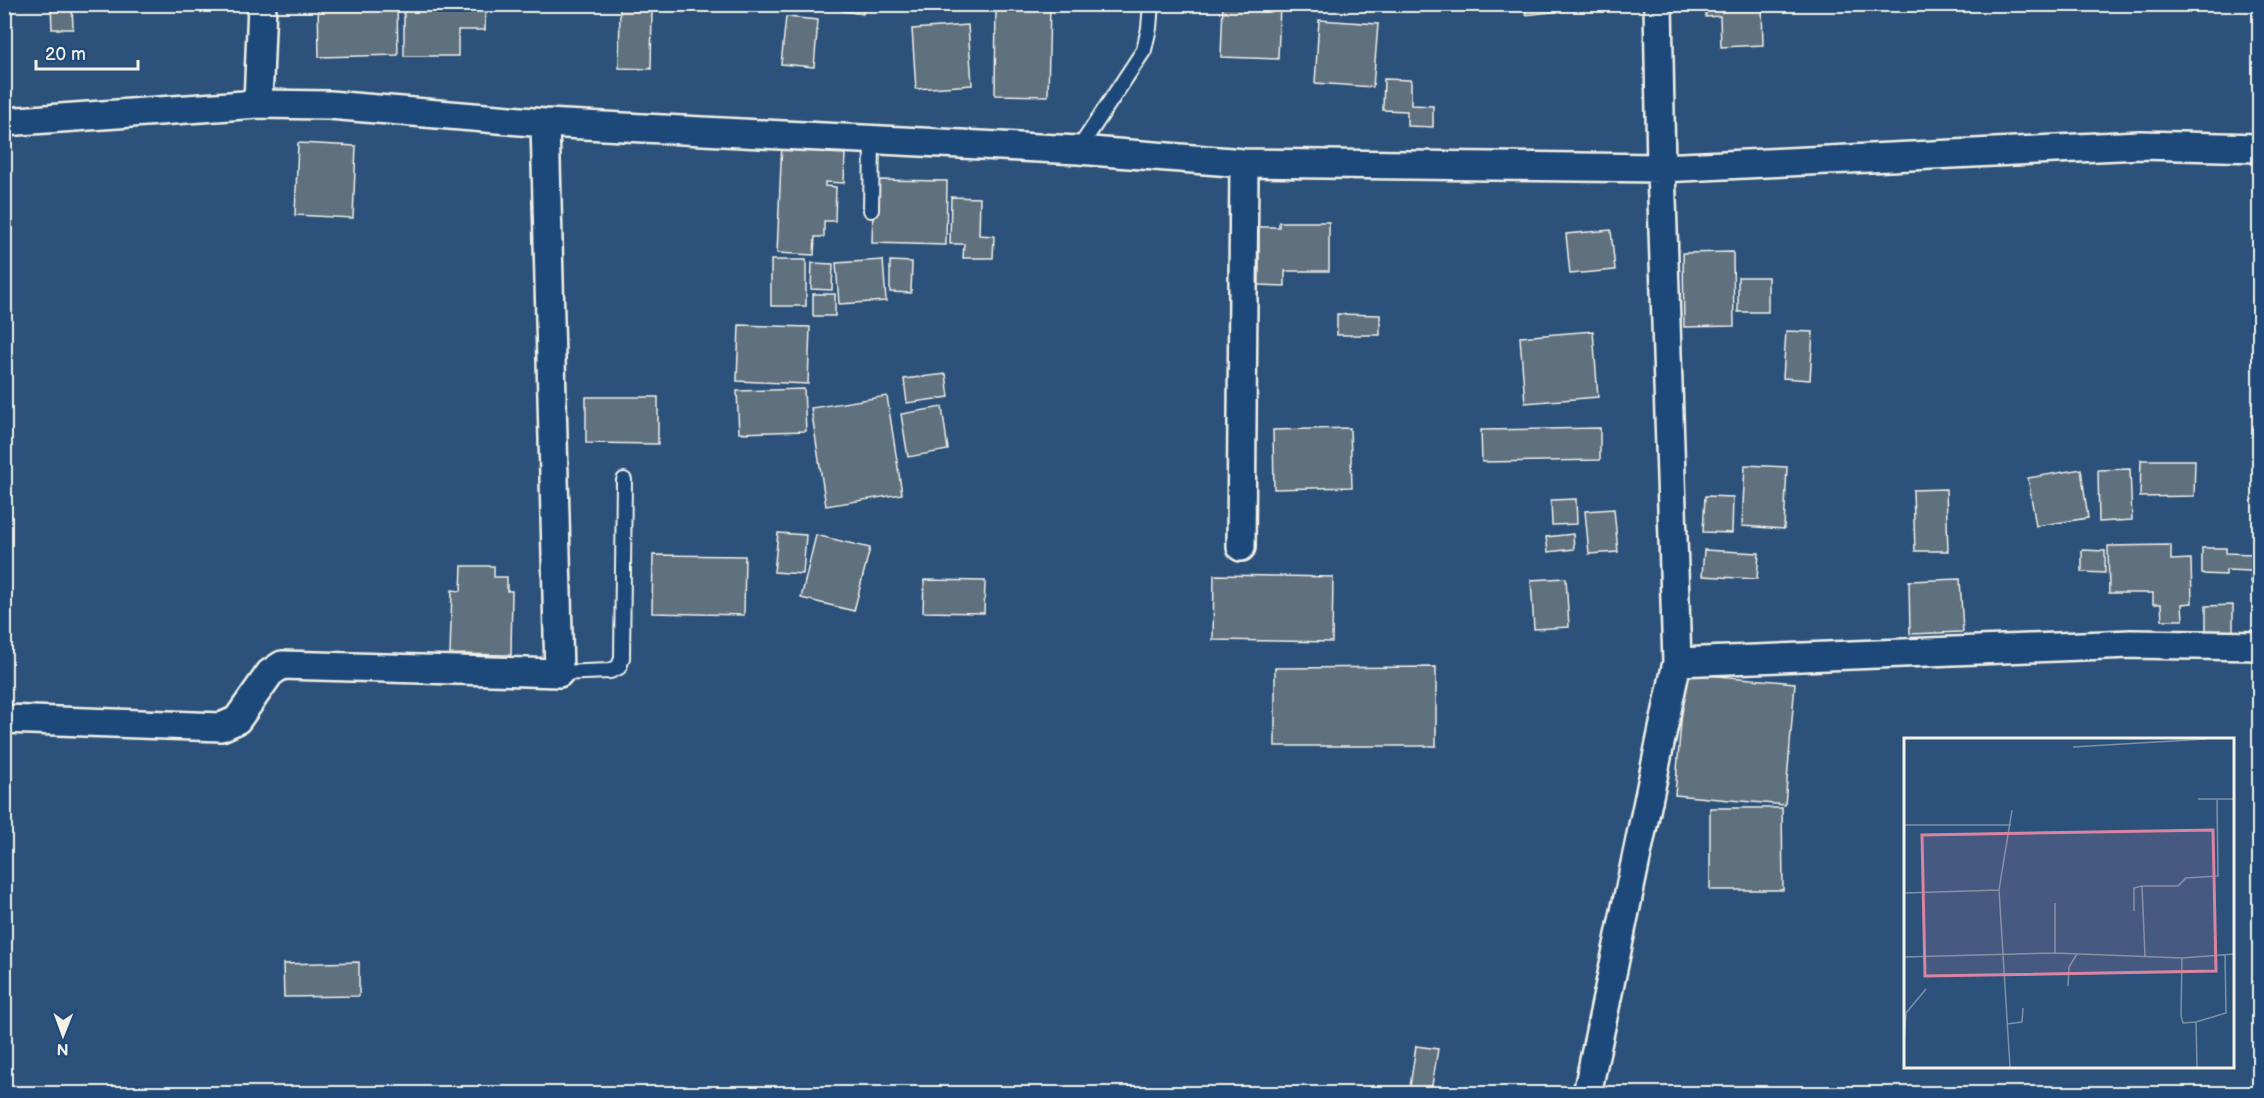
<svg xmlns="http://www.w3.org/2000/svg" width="2264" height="1098" font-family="'Balsamiq Sans',sans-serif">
	<rect width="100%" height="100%" fill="#2c527b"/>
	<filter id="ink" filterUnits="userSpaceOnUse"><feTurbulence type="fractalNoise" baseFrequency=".0167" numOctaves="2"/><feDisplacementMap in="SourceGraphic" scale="12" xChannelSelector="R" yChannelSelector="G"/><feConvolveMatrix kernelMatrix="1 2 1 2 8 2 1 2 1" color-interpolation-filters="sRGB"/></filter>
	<g filter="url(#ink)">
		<!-- building -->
		<path fill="#5e707f" stroke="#f4f1e8" stroke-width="1.5" d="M51,4h21l1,25h-21z
			M318,4h79l1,51 -79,2z
			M404,4h82l-1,26h-27v26h-54z
			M844,4h20l-1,10 -20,-3z
			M996,4h54l-2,92 -53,-1z
			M1223,4h57l-2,55 -57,-2z
			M1525,4h59l1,4 -59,7z
			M1706,4h56l1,41 -42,2 -1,-31 -14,1z
			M620,7l32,1 -1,61 -32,-1z
			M786,17l32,3 -4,47 -33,-3z
			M1319,20l59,4 -5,63 -58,-4z
			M968,25l4,60 -56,4 -4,-60z
			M1384,79l27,1v25l22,1v21l-26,-1v-15l-24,-1z
			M782,141l45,1 -1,11 19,1 -1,29 -19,-1v4l11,1 -1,34h-11v16h-9l-1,18 -37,-2z
			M298,143l58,3 -3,72 -58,-3z
			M874,180l73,1 -1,64 -74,-2z
			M951,197l29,1 -1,37 15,1 -1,22h-30l1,-14h-14z
			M1279,222h50v49h-44v15l-26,-1v-58h20z
			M1611,230l4,40 -45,4 -4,-40z
			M1733,252l1,74 -50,1 -1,-74z
			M771,260h35v46h-35z
			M883,260l3,41 -47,3 -3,-41z
			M890,261l22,1 -1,31 -21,-1z
			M812,263l21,1 -1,26 -21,-1z
			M1738,277h30v35h-30z
			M813,294h22v22h-22z
			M1337,314l43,1v20h-43z
			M739,325l71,2 -2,57 -71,-3z
			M1593,331l5,66 -73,6 -5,-66z
			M1786,331l27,1 -3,48 -27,-2z
			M946,374l3,23 -42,6 -3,-24z
			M804,389l2,42 -67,2 -2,-42z
			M887,396l15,98 -76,12 -15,-98z
			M586,397h72v47l-72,-1z
			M942,407l6,43 -40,7 -7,-43z
			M1350,428l2,59 -78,2 -1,-59z
			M1600,428v32l-118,2 -1,-32z
			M2141,460h54l-1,36 -54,1z
			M1745,465l42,2 -3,62 -42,-3z
			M2081,469l7,49 -52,8 -8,-48z
			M2130,469l2,51 -33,2 -1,-52z
			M1946,489l2,62h-33l-2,-61z
			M1705,496l28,1 -1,36 -29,-1z
			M1576,499l1,25 -25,1 -1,-25z
			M1614,509l4,43 -29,2 -4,-43z
			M778,533l28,2 -3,39 -29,-2z
			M1573,534l1,15 -26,3 -2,-15z
			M816,535l54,13 -16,63 -53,-13z
			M2252,538l8,1v43h-9v-11l-25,-1v5l-24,-1v-26h24v5l26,1z
			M2171,545v15l20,-1 1,44 -10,1 1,16h-21l-1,-16h-8v-11h-44l-1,-47z
			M1704,550l55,3 -2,26 -55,-3z
			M2082,550l23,1v22l-23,-1z
			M653,555l92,1 -1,59 -92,-2z
			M462,566h32v11h13v14h5l-1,64 -61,-1 2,-64 9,1z
			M1214,575l119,2 -1,65 -119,-2z
			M1566,578l3,49 -35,2 -3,-49z
			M1960,579l3,53 -53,2 -1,-53z
			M924,580l61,1 -1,32 -61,-1z
			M2233,605v26h-27v-25z
			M1436,667v79h-161v-78z
			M1685,673l110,10 -10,122 -110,-10z
			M1710,808h72l1,82h-73z
			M359,962v34l-75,1 -1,-33z
			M1416,1046l22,3 -7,42 -21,-4z"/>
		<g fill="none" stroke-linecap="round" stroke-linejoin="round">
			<defs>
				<path id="service" d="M1078,150l66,-100 5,-22 2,-24
					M871,210l1,-71
					M559,673l51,-2 9,-4 3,-9 2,-178"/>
				<path id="minor" d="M1658,4l3,164 16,494 454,-18 129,2
					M258,104l4,-100
					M4,122l254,-18 71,1 216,18 533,27 166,13 417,5 479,-23 120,3
					M1241,547l3,-384
					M4,719l217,8 16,-7 33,-47 12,-8 277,8 -14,-550
					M1587,1094l90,-432"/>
			</defs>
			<!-- service casing -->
			<use href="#service" stroke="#f4f1e8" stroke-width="18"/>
			<!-- minor casing -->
			<use href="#minor" stroke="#f4f1e8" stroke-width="32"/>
			<!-- service -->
			<use href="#service" stroke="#1f4a7a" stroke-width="14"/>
			<!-- minor -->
			<use href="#minor" stroke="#1f4a7a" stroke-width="27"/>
		</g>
	</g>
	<!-- overview -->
	<g transform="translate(1904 738)">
		<rect width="330" height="330" fill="#2c527b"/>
		<path fill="none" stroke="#7c92a7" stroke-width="1.5" d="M169,9l133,-8M294,61h36M0,87h107M95,152l13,-80M0,155l95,-3 11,177M151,165v50M230,173v-23l8,-2M241,218l-3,-70h36l8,-8 32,-2 -1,-76M0,219l151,-4 127,5 52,-4M278,220l-1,58 2,7 13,-1 1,45M164,248l1,-19 8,-13M292,284l30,-9 -1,-59M103,286l15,-2 1,-14M0,309l2,-34 20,-24"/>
		<path fill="#db84a2" fill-opacity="0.15" stroke="#db84a2" stroke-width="3" d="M309,92l3,141 -291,5 -3,-141z"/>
		<rect width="330" height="330" fill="none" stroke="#f4f1e8" stroke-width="3"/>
	</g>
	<!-- margin -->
	<rect width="2264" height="1098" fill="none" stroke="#1f4a7a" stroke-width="24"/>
	<rect x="12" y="12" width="2240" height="1074" fill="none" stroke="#f4f1e8" stroke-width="2" filter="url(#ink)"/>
	<!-- north arrow -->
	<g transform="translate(63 1035) rotate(181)" stroke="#1f4a7a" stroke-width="4.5" paint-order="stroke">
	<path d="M0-4.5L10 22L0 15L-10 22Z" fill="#f4f1e8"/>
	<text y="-9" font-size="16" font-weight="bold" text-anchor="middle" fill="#f4f1e8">N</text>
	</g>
	<!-- scale -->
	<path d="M36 60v9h102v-9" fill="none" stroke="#f4f1e8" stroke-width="3"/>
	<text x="45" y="60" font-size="18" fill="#f4f1e8" stroke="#1f4a7a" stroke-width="4.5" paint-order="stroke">20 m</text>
</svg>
